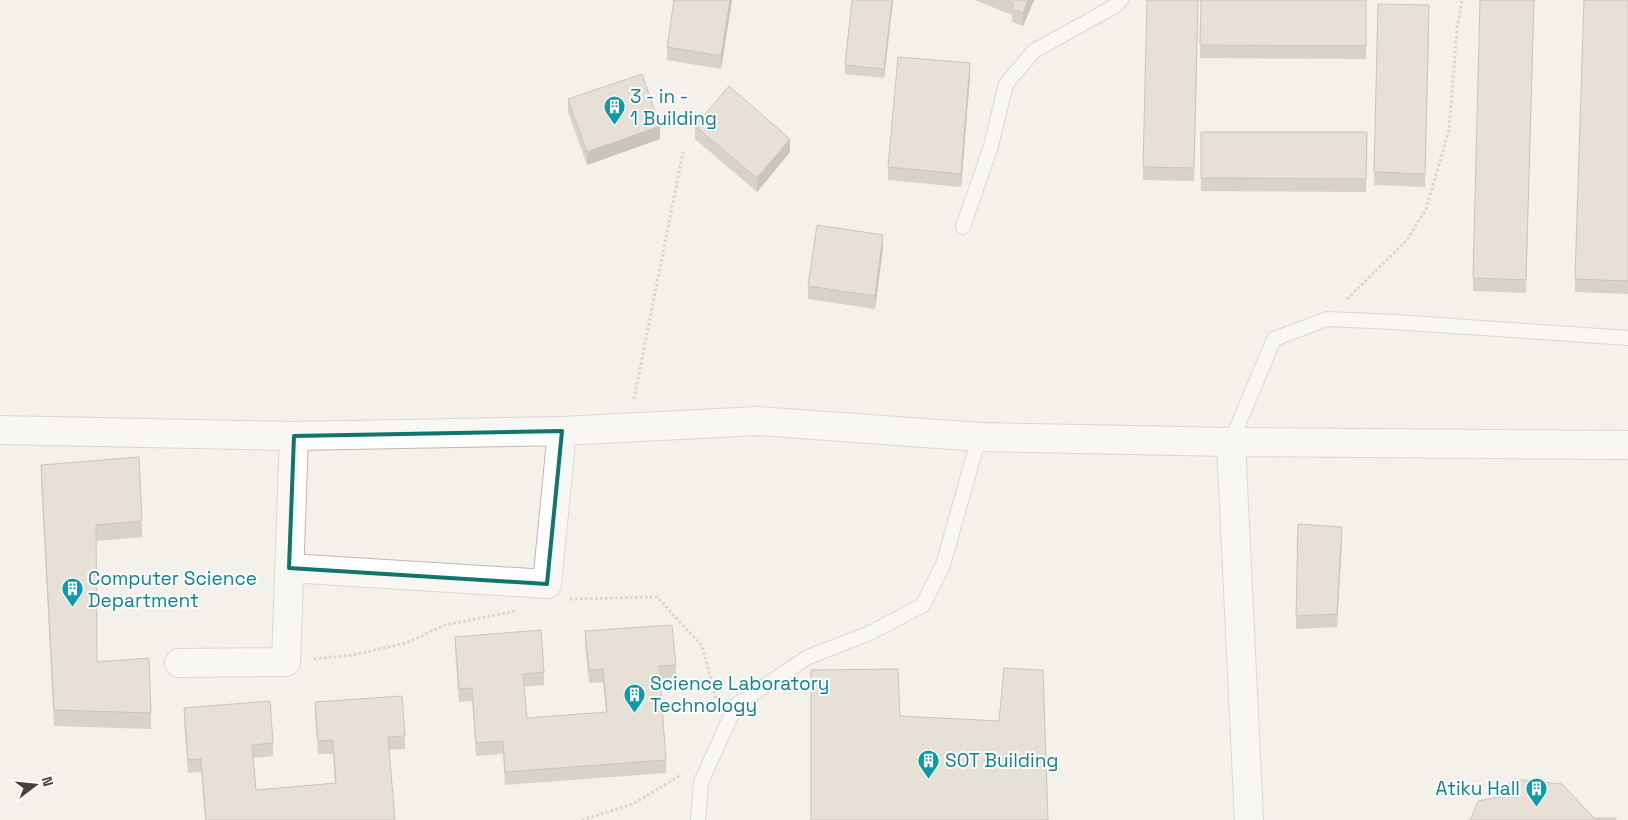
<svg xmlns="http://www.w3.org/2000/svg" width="1628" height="820" font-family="'Space Grotesk',sans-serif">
	<rect width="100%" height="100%" fill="#f4f0ea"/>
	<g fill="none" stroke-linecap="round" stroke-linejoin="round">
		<defs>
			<path id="lane" d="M963,227l28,-81 15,-62 28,-33 81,-45 6,-6
				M1231,442l43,-103 53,-20 68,3 233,16
				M698,820l3,-38 35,-77 72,-48 62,-24 53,-28 20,-40 36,-128"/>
			<path id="street" d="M0,430l294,6 268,-5 196,-10 221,16 252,5 397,3
				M1231,442l18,378
				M289,568l258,16 15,-153
				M179,663l107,-1 8,-226"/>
		</defs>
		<!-- lane casing -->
		<use href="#lane" stroke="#bfb8ad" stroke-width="16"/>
		<!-- street casing -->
		<use href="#street" stroke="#bfb8ad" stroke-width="30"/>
		<!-- path -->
		<path stroke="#c1b29f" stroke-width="3" stroke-dasharray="2.5 2.5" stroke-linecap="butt" d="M1347,299l60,-59 19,-31 23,-79 8,-101 5,-29
			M634,399l49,-247
			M570,599l87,-2 45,49 14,53
			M314,659l39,-4 53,-12 39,-18 71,-14
			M582,820l51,-16 48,-29"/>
		<!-- lane -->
		<use href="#lane" stroke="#fff" stroke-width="14"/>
		<!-- street -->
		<use href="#street" stroke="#fff" stroke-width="28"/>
	</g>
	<!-- wall -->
	<path fill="#b7afa5" d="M732,0l-11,69 -54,-9v-13z
		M852,0h41l-9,78 -39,-4v-9z
		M975,0h59l-11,26 -11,-4v-7z
		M1201,0h165v59l-166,-1z
		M1534,0l-8,293 -53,-2v-13z
		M1628,0v294l-53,-2v-13z
		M1378,4l51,14 -4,169 -51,-2z
		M1198,13l-4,168 -51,-1v-13z
		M970,76l-9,111 -73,-7v-13z
		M568,99l92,40 -73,26 -19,-53z
		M695,126l95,26 -33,40 -62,-53z
		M1201,132h166l-1,60 -165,-1z
		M883,248l-8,61 -67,-10v-13z
		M41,465l101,56v16l-46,4 1,121 54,51v16l-97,-3 -13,-245z
		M1342,540l-5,87 -41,2v-13z
		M585,631l91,34v13l-16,1 6,81v13l-161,12 -2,-31 -27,2 -4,-55 -13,1 -4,-52v-13l89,35v13l-20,2 3,31 79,-6 -3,-30 -14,1 -4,-39z
		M315,702l90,34v13l-16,1 6,70h-190l-4,-48 -13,1 -4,-52v-13l89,35v13l-20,2 3,32 79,-7 -2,-29h-15l-3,-38z"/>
	<!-- shaded-wall -->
	<path fill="#958f86" d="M730,0h2l-11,69v-13z
		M892,0h1l-9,78v-9z
		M1028,0h6l-11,26v-13z
		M970,63v13l-9,111v-13z
		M660,126v13l-73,26v-13z
		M790,139v13l-33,40v-14z
		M883,235v13l-8,61v-13z
		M1342,527v13l-5,87v-13z"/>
	<!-- building -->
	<path fill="#d5ccc0" stroke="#958f86" d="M674,0h56l-9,56 -54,-9z
		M852,0h40l-8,69 -39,-4z
		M1006,0h22l-5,13 -11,-4 2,-5z
		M1147,0h51l-4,168 -51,-1z
		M1201,0h165v46l-166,-1z
		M1480,0h54l-8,280 -53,-2z
		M1584,0h44v281l-53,-2z
		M1378,4l51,1 -4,169 -51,-2z
		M898,57l72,6 -9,111 -73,-7z
		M642,74l18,52 -73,26 -19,-53z
		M729,86l61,53 -33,39 -62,-52z
		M1201,132h166l-1,47 -165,-1z
		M817,225l66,10 -8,61 -67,-10z
		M139,457l3,64 -46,4 1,137 52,-4 2,55 -97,-3 -13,-245z
		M1298,524l44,3 -5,87 -41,2z
		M672,625l4,40 -17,1 7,94 -161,12 -2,-31 -27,2 -4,-55 -13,1 -4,-52 86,-7 3,42 -21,2 4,44 80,-6 -4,-43 -14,1 -4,-39z
		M1004,668l39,2 5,150h-237v-150l87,-1 2,47 99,5z
		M402,696l3,40 -17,1 7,83h-189l-5,-61 -13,1 -4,-52 86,-7 3,42 -21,2 4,45 80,-7 -3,-43 -15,1 -3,-39z
		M1513,779l49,5 32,34h22v2h-147l2,-2 7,-17 21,-4z"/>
	<!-- marked area -->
	<path d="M0 0H1628V820H0ZM562,431l-15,153 -258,-16 5,-132z" fill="#f4f0ea" fill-opacity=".55" fill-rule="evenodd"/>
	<path fill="none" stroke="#0f766e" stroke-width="4" stroke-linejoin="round" d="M562,431l-15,153 -258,-16 5,-132z"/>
	<!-- icons -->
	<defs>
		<symbol id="building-pin" viewBox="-11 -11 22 30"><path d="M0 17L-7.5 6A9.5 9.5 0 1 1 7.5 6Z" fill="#0f9aa8" stroke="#fff"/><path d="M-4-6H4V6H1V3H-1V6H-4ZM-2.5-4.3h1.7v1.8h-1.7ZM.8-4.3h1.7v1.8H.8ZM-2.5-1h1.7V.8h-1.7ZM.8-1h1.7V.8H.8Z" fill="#fff"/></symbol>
	</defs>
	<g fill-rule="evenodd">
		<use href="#building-pin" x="602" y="94" width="25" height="34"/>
		<use href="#building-pin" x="60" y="576" width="25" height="34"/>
		<use href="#building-pin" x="622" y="682" width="25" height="34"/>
		<use href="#building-pin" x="916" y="748" width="25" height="34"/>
		<use href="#building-pin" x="1524" y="776" width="25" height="34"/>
	</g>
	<g text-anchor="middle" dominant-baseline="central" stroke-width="4" stroke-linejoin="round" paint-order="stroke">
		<!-- culture labels -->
		<g font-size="19" fill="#0d838f" stroke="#fff" text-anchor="start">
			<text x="630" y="96">3 - in -<tspan x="630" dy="22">1 Building</tspan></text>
			<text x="88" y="578">Computer Science<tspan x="88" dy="22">Department</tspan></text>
			<text x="650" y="683">Science Laboratory<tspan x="650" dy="22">Technology</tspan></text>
			<text x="945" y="760">SOT Building</text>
			<text x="1520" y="788" text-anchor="end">Atiku Hall</text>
		</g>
	</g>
	<!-- north arrow -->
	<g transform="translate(35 785) rotate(74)" stroke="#ffffff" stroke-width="4" paint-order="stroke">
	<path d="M0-4L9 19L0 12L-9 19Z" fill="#484138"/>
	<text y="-8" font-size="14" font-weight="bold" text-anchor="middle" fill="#484138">N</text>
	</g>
</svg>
